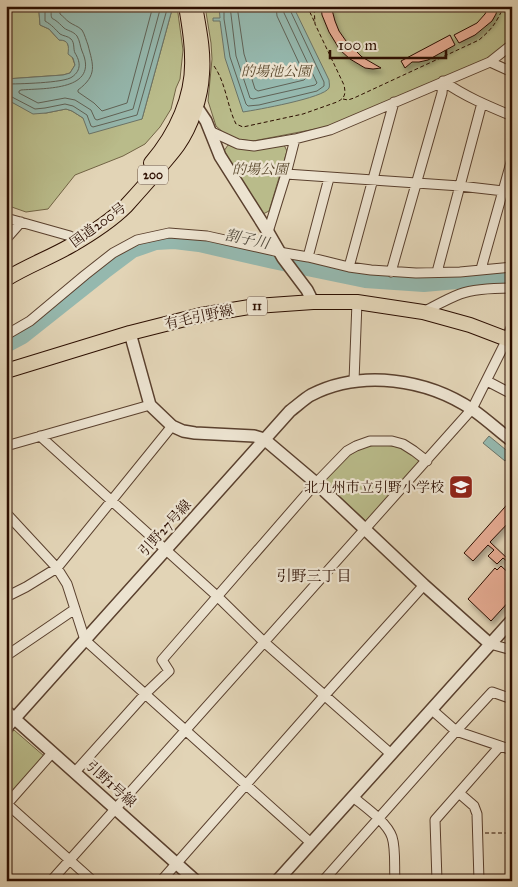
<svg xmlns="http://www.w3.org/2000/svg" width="518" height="887" font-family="'IM FELL Great Primer','Noto Serif JP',serif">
	<defs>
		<filter id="shadow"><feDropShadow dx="2.5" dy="4.5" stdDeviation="2.5" flood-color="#0004"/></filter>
	</defs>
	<rect width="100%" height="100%" fill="#e2d4b6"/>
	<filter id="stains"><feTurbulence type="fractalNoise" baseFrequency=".004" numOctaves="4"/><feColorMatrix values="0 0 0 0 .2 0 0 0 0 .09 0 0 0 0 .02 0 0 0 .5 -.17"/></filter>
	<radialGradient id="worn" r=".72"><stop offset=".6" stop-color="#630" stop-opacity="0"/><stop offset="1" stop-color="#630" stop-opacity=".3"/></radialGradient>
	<!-- green -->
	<path fill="#b9bb8a" stroke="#726445" d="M6,6h36l-3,6 1,13 9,4 10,11h4l4,2 8,23 -5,8 -7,2 -57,4z
		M173,6h4l6,44 -3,29 -4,9 -5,21 -11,18 -15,17 -22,12 -48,19 -27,34 -22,3 -20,-7v-106l24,12 16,2 20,-4 6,2 11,7 59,1z
		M205,6h307v29l-7,11 -15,12 -159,68 -78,15 -18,-2 -10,-5 -9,-8 -8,-25 4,-42 -1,-16z
		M228,145l14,4 22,-1 20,-3 3,6 -18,60 -6,3 -39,-63z
		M377,445c20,0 26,3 41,14l1,4 -53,58 -43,-39c17,-18 27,-34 54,-37z
		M14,730l30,26 -36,40 -2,-1v-56z"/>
	<!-- water -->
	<path fill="#95b8ae" stroke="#6b7468" d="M42,6h86l14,3 31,-3 -31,113 -53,15 -6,-16 -11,-7 -6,-2 -20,4 -13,1 -27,-15v-20l57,-4 7,-2 5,-8 -2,-7 -5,-4c1,-8 1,-14 -9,-14l-10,-11 -9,-4 -1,-13z
		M219,6h74l36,74c0,3 1,5 0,8 -5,10 -73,22 -86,24l-18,-54 -5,-37h-7v-3h7z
		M489,436l22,18 -6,7 -22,-18z"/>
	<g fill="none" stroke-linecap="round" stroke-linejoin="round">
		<!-- shore -->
		<path stroke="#606357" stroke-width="1" d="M52,6c0,3 -2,9 0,12 0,1 2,1 3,2 3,2 6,5 9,8 4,3 9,3 13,8 3,5 3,10 5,15 18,40 -37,37 -61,39l-2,1v2l19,10 27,-5 10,2 16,10 4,9 2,1 36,-11 28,-103
			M60,6v8c3,2 6,6 9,8 4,3 9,4 13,8 3,5 4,10 6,15 5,20 10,30 -10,45v2l16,11 8,8 25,-8 26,-97
			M224,6v13l6,38 16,47 2,2 11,-1 58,-14 7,-5v-4l-34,-72 -1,-4
			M230,6l6,50 14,42 3,1 62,-14 2,-2 -33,-70 -1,-7
			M237,6l7,48 11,35 3,2 46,-11 2,-2 -29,-62 -1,-10
			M6,84c12,0 58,-1 66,-7 10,-7 8,-16 3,-24 -2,-4 0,-10 -4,-14 -3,-3 -8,-3 -11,-5 -5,-5 -8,-9 -15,-13v-8l1,-7
			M6,95l4,1 25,13 10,-1 20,-4 8,2 14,9 4,11 2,1 44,-12 31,-109"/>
		<!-- river -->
		<path stroke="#95b8ae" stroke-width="14" d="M6,346l17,-9 82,-65 28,-21 23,-8 18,-1 25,3 74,17 92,19 59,4 88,-8"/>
	</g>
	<!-- building -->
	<path fill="#e3a990" stroke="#2c0e00" filter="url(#shadow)" d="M321,6h10l4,15 4,10 7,10 16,16 19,11 -8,1 -8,-1 -15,-9 -10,-9 -11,-18 -7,-17z
		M489,6h9l-2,8 -4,7 -17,14 -16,8 -5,-8 23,-12 8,-9z
		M450,35l5,10 -27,15 -9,2h-7l-7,6 -4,-7z
		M512,499v20l-22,23 20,19 2,-2v9l-6,-5 2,-1 -5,-4 -6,6 -9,-8 6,-6 -6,-5 -15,16 -9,-8z
		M501,566l11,10v22l-21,23 -23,-22 27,-31 2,2z"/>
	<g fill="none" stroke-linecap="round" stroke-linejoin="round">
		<defs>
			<path id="minor" d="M490,62l22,10
				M210,131l28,13 16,2 41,-7 35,-9 160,-68 20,-16 2,-3
				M286,174l174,12 52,6
				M6,218l64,18
				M268,232l18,-58 9,-35
				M6,239l15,-17
				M308,257l21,-79
				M349,267l45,-165
				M481,269l31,-110
				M391,272l51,-179 1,-12c21,15 45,25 69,35
				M437,272l45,-169
				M423,312c12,-6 24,-13 37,-18 14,-5 37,-6 52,-6
				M6,335l24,-14 55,-46 28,-22 24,-13 32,-7 38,3 72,16 29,5 41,10 22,3 45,3 44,-1 52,-5
				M354,381l3,-79
				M487,381l25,13
				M40,436l178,161 46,45 127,112
				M6,446l144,-41
				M6,513l51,55 10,16 18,56 226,203
				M6,597l20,-10 31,-19 115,-142
				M490,644l22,6
				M6,656l69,-47
				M431,709l25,22 56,19
				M75,772l71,-79 23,-22 -7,-11 154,-177 31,-32 9,-5 14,-5h22l11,3 11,7 13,10
				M459,793l15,13 3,8 2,67
				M353,797c12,10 34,25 39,40 4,12 2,31 3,44
				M6,803l87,78
				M7,804l45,-51
				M51,881l421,-472 31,-62 5,-8
				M161,881l164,-186 99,-110
				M323,881l133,-150 36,-39 20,7
				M437,881l-2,-61 65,-74"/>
			<path id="tertiary" d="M190,105l6,1 10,15 14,35 48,76 15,26 24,32 6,12
				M130,333l20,72 22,21 11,5 12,2 59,3 10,3 52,44 108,102 66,59
				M508,339l4,-10
				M6,711l190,170
				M6,728l284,-317c7,-5 14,-12 21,-16 51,-26 116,-16 162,15 13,9 26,21 39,31
				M277,881l235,-261"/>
			<path id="primary" d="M6,371l124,-38 71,-18 55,-9 57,-4h44l66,10 47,13 42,16"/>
			<path id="trunk" d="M151,163c25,-29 43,-67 41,-106 0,-17 -3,-34 -6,-51
				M6,279c21,-13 43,-21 64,-33 19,-11 40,-24 56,-40 10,-11 20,-22 30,-34 7,-9 15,-17 22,-27 13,-19 23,-47 24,-71 2,-22 -3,-45 -7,-68"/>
		</defs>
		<!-- minor casing -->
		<use href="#minor" stroke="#5a402e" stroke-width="11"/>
		<!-- tertiary casing -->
		<use href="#tertiary" stroke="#5a402e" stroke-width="14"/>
		<!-- primary casing -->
		<use href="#primary" stroke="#2c0e00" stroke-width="16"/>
		<!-- trunk casing -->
		<use href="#trunk" stroke="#2c0e00" stroke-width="16"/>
		<!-- path -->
		<path stroke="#2c0e00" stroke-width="1" stroke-dasharray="4 2.5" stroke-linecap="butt" d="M307,6l8,17
			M214,66c12,17 13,40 22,58l7,3 60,-13 34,-12c8,-4 9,-8 7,-17l-29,-61 -1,-18
			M343,99l5,1 6,-2 125,-58c14,-12 17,-17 25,-34
			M485,833h27"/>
		<!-- minor -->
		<use href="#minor" stroke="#ece3d0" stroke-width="9"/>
		<!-- tertiary -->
		<use href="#tertiary" stroke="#ece3d0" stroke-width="11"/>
		<!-- primary -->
		<use href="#primary" stroke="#e2d4b6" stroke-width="14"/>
		<!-- trunk -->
		<use href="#trunk" stroke="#e2d4b6" stroke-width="14"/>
	</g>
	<!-- icons -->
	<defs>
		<symbol id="school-square" viewBox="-11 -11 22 22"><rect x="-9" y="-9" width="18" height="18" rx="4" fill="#8f2418" stroke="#ece3d0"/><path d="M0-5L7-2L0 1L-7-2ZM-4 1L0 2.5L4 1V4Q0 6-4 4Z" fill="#fff"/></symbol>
	</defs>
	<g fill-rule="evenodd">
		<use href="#school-square" x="447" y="473" width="28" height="28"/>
	</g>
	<g text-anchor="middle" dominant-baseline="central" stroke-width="4.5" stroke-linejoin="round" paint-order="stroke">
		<!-- shield labels -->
		<g fill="#ece3d0" stroke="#664e3e" stroke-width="1">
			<rect x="138" y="165.5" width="30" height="19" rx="4"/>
			<rect x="247" y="296.5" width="20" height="19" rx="4"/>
		</g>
		<g font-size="12" font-weight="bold" fill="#2c0e00">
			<text x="153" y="175">200</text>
			<text x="257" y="306">11</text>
		</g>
		<!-- park labels -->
		<g font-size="14" font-style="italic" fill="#5d4b30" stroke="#ece3d0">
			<text x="276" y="71">的場池公園</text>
			<text x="260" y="169">的場公園</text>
		</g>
		<!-- street labels -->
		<g font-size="14" fill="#2c0e00" stroke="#ece3d0">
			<text transform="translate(98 225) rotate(-36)">国道200号</text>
			<text transform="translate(199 317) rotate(-12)">有毛引野線</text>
			<text transform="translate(165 528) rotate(-48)">引野27号線</text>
			<text transform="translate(111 784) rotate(42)">引野1号線</text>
		</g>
		<!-- poi labels -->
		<g font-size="14" fill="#2c0e00" stroke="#ece3d0" text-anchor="end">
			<text x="444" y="487">北九州市立引野小学校</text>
		</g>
		<!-- water labels -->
		<g font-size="15" font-style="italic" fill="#514a3d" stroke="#ece3d0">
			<text transform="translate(247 239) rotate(12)">割子川</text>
		</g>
		<!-- neighbourhood labels -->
		<g font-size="15" fill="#2c0e00" stroke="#ece3d0">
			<text x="314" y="576">引野三丁目</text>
		</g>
	</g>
	<!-- margin -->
	<rect width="518" height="887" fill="none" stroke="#e2d4b6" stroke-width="25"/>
	<rect x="8" y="8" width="503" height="872" fill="none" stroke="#2c0e00" stroke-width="2.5"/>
	<rect x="12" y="12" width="493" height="862" fill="none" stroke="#2c0e00"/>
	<!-- scale -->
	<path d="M330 50v8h116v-8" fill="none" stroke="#2c0e00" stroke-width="2.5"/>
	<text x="338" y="50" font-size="15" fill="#2c0e00" stroke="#ece3d0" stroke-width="4" paint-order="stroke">100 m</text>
	<rect width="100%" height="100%" filter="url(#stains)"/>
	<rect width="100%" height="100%" fill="url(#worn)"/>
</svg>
